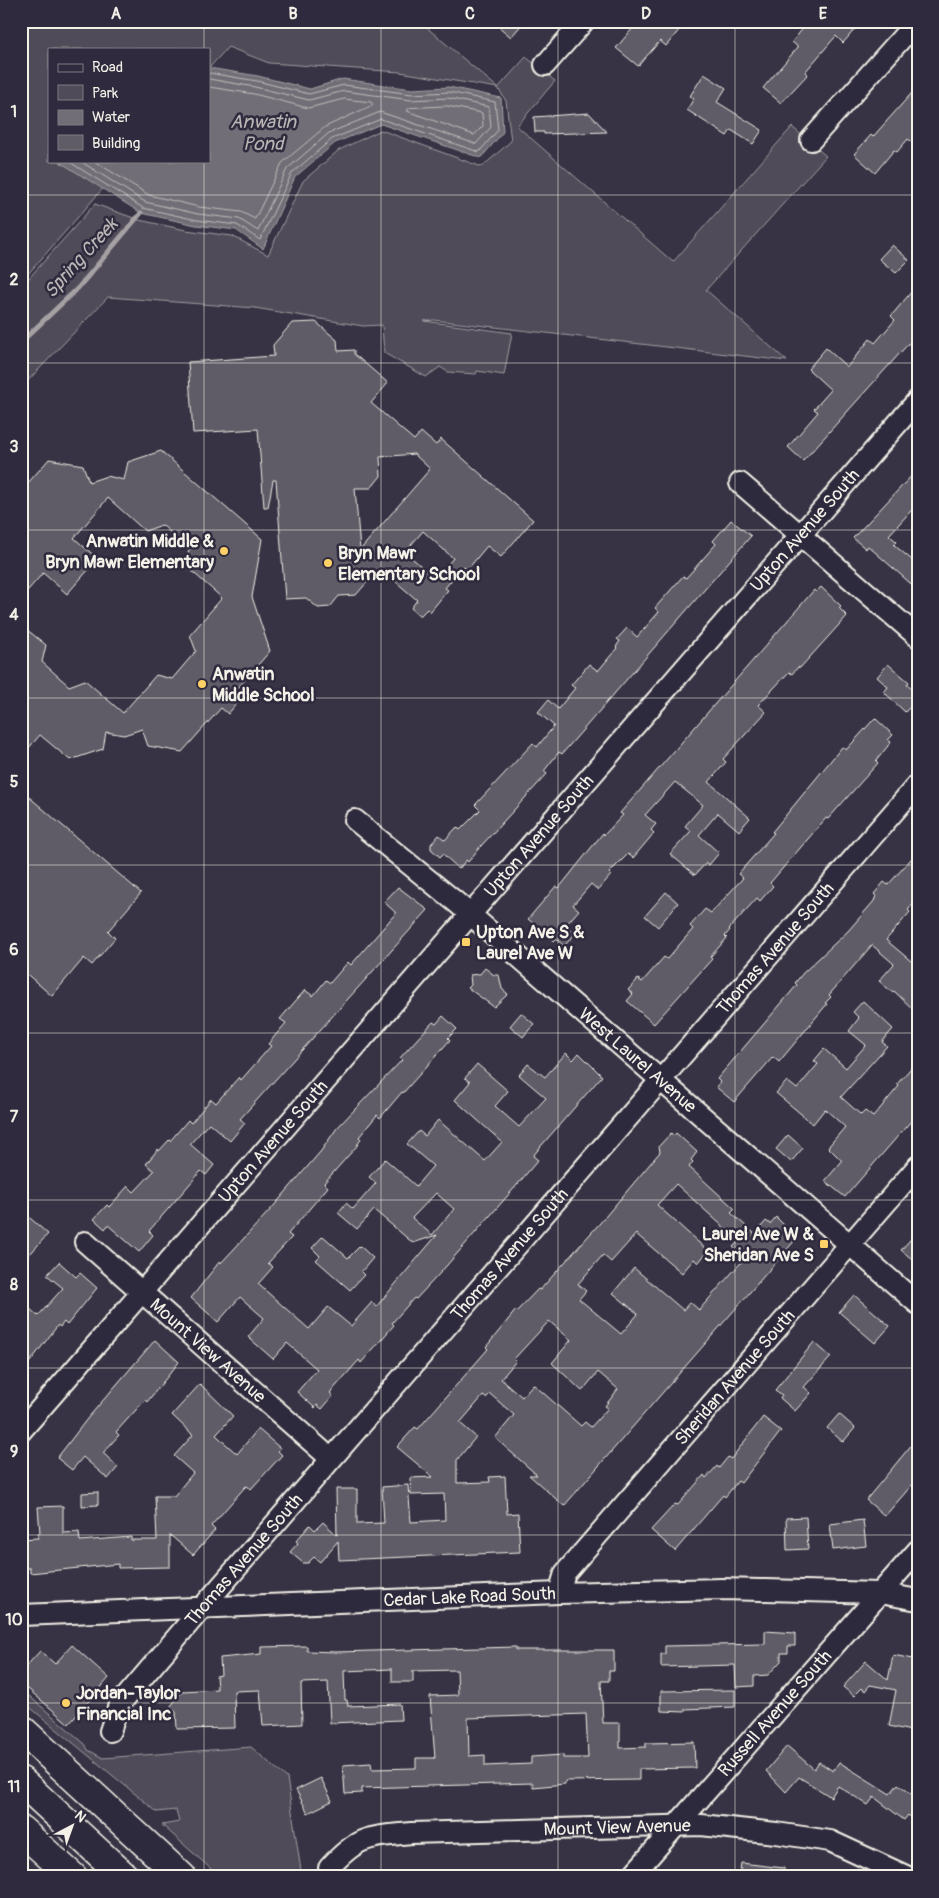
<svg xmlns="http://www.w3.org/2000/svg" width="939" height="1898" font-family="Pangolin,sans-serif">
	<rect width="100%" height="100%" fill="#373244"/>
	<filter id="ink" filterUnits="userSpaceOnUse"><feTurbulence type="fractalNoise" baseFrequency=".02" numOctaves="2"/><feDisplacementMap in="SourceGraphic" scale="10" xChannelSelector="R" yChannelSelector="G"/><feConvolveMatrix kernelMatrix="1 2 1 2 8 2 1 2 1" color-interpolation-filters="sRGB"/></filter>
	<g filter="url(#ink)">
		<!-- green -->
		<path fill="#504b59" stroke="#a29ea0" d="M21,21h398l79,67 28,-31 29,24 -38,45 156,136 119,-135 34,29 -120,134 81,71 -353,-41 -10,1 88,12 -8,42 -27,-4 -1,3 -28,-2 -8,-5 -14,10 -42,-24 -2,-28 -19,1 -108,-18 -147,-11 -87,91v-101l74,-83 44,16 47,10 46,6 36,19 35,-74 36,-31 42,-20 101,37 29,-26 -5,-40 -8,-13 -98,-16 -131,-9 -41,-16 -19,21v-19h-160v112h78l-106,121z
			M21,1689l64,55 3,6 15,8 148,-11 36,31 15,99h-82l-58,-52 17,-3 -3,-12 -19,2 -136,-112z"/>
		<!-- water -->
		<path fill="#726e77" stroke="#a6a2a4" d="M209,68l49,8 52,13 33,-10 69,10 37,-2 52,11 2,34 -22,26 -100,-34 -46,19 -40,34 -32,72 -27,-19 -40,-5 -55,-12 -81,-51 149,-1z"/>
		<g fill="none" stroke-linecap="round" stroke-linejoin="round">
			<!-- shore -->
			<path stroke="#c0bdbb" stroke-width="1" d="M447,106l35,7 1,13 -9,9 -67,-24 2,-3z
				M68,161l75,47 54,12 40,5 23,15 32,-67 40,-34 49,-20 98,33 19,-22 -3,-28 -46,-10 -37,2 -68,-9 -35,9 -52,-13 -48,-8
				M80,161l65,41 53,12 41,5 19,12 29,-62 42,-36 51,-21 96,32 15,-17 -2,-20 -41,-9 -37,2 -67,-9 -35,9 -54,-13 -46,-8
				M94,161l55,34 50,12 42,5 14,7 27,-56 43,-36 48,-22 -2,-3 -27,-3 -36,9 -54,-14 -45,-7"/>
			<!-- stream -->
			<path stroke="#a6a2a4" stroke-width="5" d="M21,342l57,-54 63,-75"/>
		</g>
		<!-- building -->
		<path fill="#5f5c67" stroke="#f4f1e8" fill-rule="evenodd" d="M492,21h33l-14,16z
			M639,21h31l10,8 -14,17 -6,-5 -22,25 -22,-18z
			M809,21h53l-19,22 -7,-7 -31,36 3,2 -27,29 -18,-15 35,-41 -6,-5z
			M704,74l22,14 -9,14 45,28 -9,14 -22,-14 -4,6 -40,-26 7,-12 -4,-2z
			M918,86v61l-10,-8 -11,13 -3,-2 -19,23 -21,-19 17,-19 2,2 5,-6z
			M589,113l18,19 -63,2v-2h-9l-1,-15z
			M892,245l17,15 -13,13 -17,-14z
			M918,284v49l-115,128 -15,-14 30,-35 -4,-3 17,-19 -23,-21 18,-21 21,19 23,-28 5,4 20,-23 -4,-4z
			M316,322l21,18 1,11 16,-1v4l34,29 -17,20 43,37 7,-8 15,13 5,-6 92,81 -32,37 -14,-11 -20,24 -4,-4 -18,22 3,2 -18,22 -3,-3 -7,7 -9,-8 6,-8 -29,-25 -5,5 -8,-7 -19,22 -17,1 -9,11 -12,1 -12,-10 -21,1 -9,-119h-3l-5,27h-4l-6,-78 -65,4 -5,-71 86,-6 -1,-11 19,-22zM414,454l16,15 -70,81 -5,-62h16l10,-12 -1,-19zM423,531l30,27 -17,21 -31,-27z
			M161,451l101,88 -10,58 18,54 -39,45 7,6 -10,12 -7,-6 -39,44 -34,-6 -6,-17 -18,6 -18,-3 -3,17 -33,11 -30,-25 -19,22v-132l25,20 -4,17 27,24 16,-6 38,33 33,-38 16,4 24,-28 -6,-16 32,-37 -36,-32 3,-17 -27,-24 -17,6 -37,-33 -34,40 24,21 -31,35 -24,-21 -22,25v-107l28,-32 34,6 6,17 18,-6 17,4 4,-18z
			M918,469v34l-29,32 8,7 -3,3 24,20v25l-50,-44 -2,3 -13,-11z
			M731,520l20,16 -189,218 -3,-2 -15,19 3,3 -67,73 -12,15 -2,-2 -7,9 -16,-15 -3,3 -9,-8v-5l8,-9 6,5 12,-13 3,3 20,-20 -5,-5 58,-62 4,4 17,-21 -16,-14 10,-12 10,9 17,-21 -4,-3 18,-21 9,7 19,-23 -1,-1 4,-6 -3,-2 10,-11 10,9 22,-25 -4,-4 28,-32 3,2 30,-34 -3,-3z
			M821,587l20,19 -2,2 8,8 -47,52 -2,-1 -6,7 -3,-2 -31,33 8,7 -43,47 3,3 -17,20 41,36 -11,13 -21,-18 -19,22 20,18 -10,12 -3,-2 -11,12 -25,-21 21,-23 -6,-5 18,-21 -28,-23 -30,33 11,9 -5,6 3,3 -21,25 -5,-4 -19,19 2,2 -13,15 -7,-6 -18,21 6,5 -14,16 10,8 -11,12 -8,-7 -2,2 -26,-22 28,-33 3,2 44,-55 1,2 19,-20 -3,-2 15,-17 179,-206 2,2z
			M888,664l21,18 -2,3 11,9v18l-7,-6 -6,6 -21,-20 4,-5 -11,-10z
			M875,718l18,17 -5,5 3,2 -15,19 2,2 -50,56 -2,-1 -56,65 3,3 -13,15 -3,-3 -28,31 1,1 -5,6 2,2 -17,19 2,2 -58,65 -27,-23 6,-7 -5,-4 10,-11 4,3 22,-25 3,2 26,-30 -3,-3 15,-17 6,4 32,-35 -5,-4 36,-41 -2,-1 70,-85 4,3z
			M21,790l120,103 -33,38 7,7 -23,27 -8,-7 -32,38 -31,-27z
			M918,851v47l-10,12 2,2 -24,28 32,27v47l-24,-23 -1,2 -14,-12 15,-17 -22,-19 -43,50 2,2 -6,6 2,1 -48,58 -6,-5 -39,45 -18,-15 4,-5 -3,-3 80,-94 -2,-2 8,-10 45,-42 26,-30 2,-5 -2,-2 10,-12 4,3z
			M398,887l30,23 -188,209 5,4 -15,18 -21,-18 -19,21 24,21 -8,10 -5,-4 -52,60 4,4 -14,17 -31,-27 -3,4 -11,-10 13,-14 2,2 19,-21 6,6 20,-21 -8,-7 12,-15 1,2 10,-11 1,1 18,-21 3,3 20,-24 5,4 23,-26 2,3 30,-34 -3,-2 18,-21 -6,-4 25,-29 8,6 13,-16 4,3 18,-21 3,3 45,-52 -12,-11z
			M666,892l12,11 -20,24 -13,-11z
			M485,968l9,7h5l3,14 6,5 -14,13 -26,-19 3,-3 -1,-10 10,-1z
			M863,1001l30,28 -11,13 5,4 -46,51 20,18 4,-4 8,6 26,-31 -2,-2 21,-24v53l-73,84 -20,-16 17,-20 -14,-14 17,-20 -20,-18 -12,15 -37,-31 11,-12 10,8 21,-25 -4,-3 10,-12 22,19 20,-23 -17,-14 10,-13 -6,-6z
			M521,1013l13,11 -11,13 -13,-11z
			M443,1016l14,13 -9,9 2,2 -47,53 -1,-1 -22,26 -3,-3 -18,22 2,2 -5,8 -32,36 4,4 -40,47 4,3 -24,26 5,4 -15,17 51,45 19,-22 23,19 21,-24 4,5 61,-72 -24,8 -39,-33 -17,19 -19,-16 8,-10 7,6 23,-26 -7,-6 16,-18 31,27 17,-20 -26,-22 12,-13 6,5 13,-16 47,41 17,-19 -47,-42 15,-18 -5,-4 12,-14 31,27 -13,15 24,21 27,-29 -27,-23 9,-11 17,13 21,-24 7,7 6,-7 23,23 -61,70 -8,10 5,4 -21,25 -76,87 -25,27 -2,-1 -22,25 2,2 -33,38 -2,-3 -29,33 3,3 -11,13 -5,-4 -2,3 -18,-16 20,-23 -30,-26 -14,16 -25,-22 16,-19 -24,-21 -22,25 -27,-24 29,-37 1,2 51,-55 49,-57 16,-23 65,-68 -2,-2 17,-19 16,-17 3,2zM436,1193l18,16 -22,26 -20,-17z
			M671,1133l3,3 2,-3 21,19 -6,8 2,2 -4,5 46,42 -4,4 24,21 11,-13 4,3 6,-7 21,21 -233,268 -35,-31h8l-42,-37 19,-23 -24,-21 -4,4 -3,-2 -23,27 16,14 -19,23v23l33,-1 -1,-5 16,-1 2,38 11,-1 2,39 -181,8 -1,-19 -18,21 -6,-5 -6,6h-5l-13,-11 8,-9 -2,-2 14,-16 5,5 8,-8 14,13 -1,-46h21v35l27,-1 -2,-36 26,-2 3,37 34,-2 -1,-26 -33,1 -1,-17 23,-1 -36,-30 18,-20 3,2 70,-80 -2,-2 30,-37 1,1 21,-22 2,1 60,-67 60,-71 -1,-6zM676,1184l63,57 -6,6 12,11 -46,52 -9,-8 -7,8 -49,-42 -21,25 25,21 -17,20 -42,-35 7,-8 -8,-7 25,-29 8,7 25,-28 46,39 12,-14 4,4 10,-12 -51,-46zM549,1321l22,19 -19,23 30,28 16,-19 20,17 -13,17 3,2 -17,19 -6,-5 -4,4 -48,-42 -11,13 -21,-18 15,-18 -2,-2z
			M788,1135l15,13 -12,14 -15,-13z
			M21,1210l27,24 -27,30z
			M918,1231v33l-17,-14z
			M323,1236l25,22 12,-12 13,12 -12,14 3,3 -14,15 -34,-30 4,-4 -8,-8z
			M59,1262l17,15 4,-4 17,15 -30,37 -3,-3 -4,5 -2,-2 -28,37 -9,-8v-53l17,15 25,-28 -16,-13z
			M854,1295l36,31 -15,17 -36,-31z
			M155,1340l24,22 -32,40 -2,-2 -29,32 3,3 -16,18 15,14 -10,12 -25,-22 -11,13 -15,-12 30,-39z
			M814,1342l17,15 -27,30 7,6 -16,18 -15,-13 2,-3 -7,-5z
			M200,1384l33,32 -17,19 21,19 21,-25 22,19 -2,3 4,4 -31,34 -4,-3 -2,1 -34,39 4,4 -22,25 -23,-20v32l-52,1v-4l-88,9v-5h-9v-29l17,-1v-5h2l-2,-26 25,-1v27l16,-1 1,9 51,-4v3h26l-2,-44h19l19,-23 -19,-17 19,-21 -21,-20z
			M839,1414l16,14 -12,14 -16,-14z
			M763,1417l18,14 -40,52 -3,-2 -13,16 -2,-2 -48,56 -24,-21 24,-26 3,1 26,-30 2,3 11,-12 2,2 9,-11 3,2z
			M918,1437v41l-33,38 -19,-16z
			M98,1492v13l-16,1v-13z
			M806,1517l2,32 -21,1 -1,-32z
			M863,1520l3,26 -33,4 -3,-26z
			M765,1631l30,2v13h-7v7h-7v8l-13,14 -14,1v10l-18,1 -1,-22 -74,2v-13h4v-8l100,-2z
			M72,1645l37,33 -40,46 -48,-41v-11l19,-21 15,13z
			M307,1646v5l29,1 180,-5v3h98v21h-5v10h-8l2,42h17v25l26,-1v-4l48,-1 1,26 -56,1v11l-74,1v3l-32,3v-4l-171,5v5l-17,1 -2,-29 28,-2 1,6 44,-1v-10h19l-5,-62 28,-1 -1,-25 -44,1v11h-21v-13l-48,2 1,29h2l1,6 52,-2 1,16 -71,3 -2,-41 -27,1 1,41 -39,2 -3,-36 -26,1 1,37 -58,1 -1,-17 -6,-5 13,-16 34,-2 -1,-13 5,-1 -1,-17 41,-4v-7zM586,1714l2,44h-25v-3l-32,2v7l-46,2v-11l-16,1 -1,-38z
			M893,1655l25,5v59l-3,13 -26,-6 7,-36 -26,-5 -5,6 -3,-3 -8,8 -11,-9 23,-26 22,19z
			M735,1690v17l-50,2v3l-24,-1v-20z
			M787,1746l27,23 5,-7 14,9 6,-9 51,32 8,-10 20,15v24l-10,-8 -4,5 -30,-23 -6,8 -30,-19 -7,11 -32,-20 -13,15 -20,-21z
			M321,1778l11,23 -24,12 -12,-23z
			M741,1863l43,5v9h-45z"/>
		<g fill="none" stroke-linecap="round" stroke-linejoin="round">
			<defs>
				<g id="minor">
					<path d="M545,65l39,-44"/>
					<path d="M811,140l106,-119"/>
					<path d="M740,483l178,154"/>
					<path id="s1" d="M355,820l102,83 461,401"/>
					<path id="s2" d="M85,1242l245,216"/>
					<path id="s3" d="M21,1431l897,-1031"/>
					<path id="s4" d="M559,1593l6,-20 353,-407"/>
					<path id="s5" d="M21,1615l538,-22 163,-4 158,4 38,7"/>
					<path id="s6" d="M110,1731l9,-26 82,-96 717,-825"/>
					<path id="s7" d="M329,1868c30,-33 40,-31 82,-35l290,-8 75,8 54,8 78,36"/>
					<path id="s8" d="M631,1877l287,-327"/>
				</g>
				<path id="highway" d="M21,1729l161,148
					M21,1781l104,96
					M21,1830l52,47"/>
			</defs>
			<!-- minor casing -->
			<use href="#minor" stroke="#f4f1e8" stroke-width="24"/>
			<!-- highway casing -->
			<use href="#highway" stroke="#f4f1e8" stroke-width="31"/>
			<!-- minor -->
			<use href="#minor" stroke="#2f2a3d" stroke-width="20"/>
			<!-- highway -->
			<use href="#highway" stroke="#2f2a3d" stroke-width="28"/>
		</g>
	</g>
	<!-- grid -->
	<path fill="none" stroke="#f4f1e8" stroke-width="1" stroke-opacity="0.55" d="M204,21v28M381,21v1856M558,21v1856M735,21v1856M204,161v1716M21,195h897M21,363h897M21,530h897M21,698h897M21,865h897M21,1033h897M21,1200h897M21,1368h897M21,1535h897M21,1703h897"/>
	<!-- markers -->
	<g fill="#ffd166" stroke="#2f2a3d" stroke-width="2">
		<circle cx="224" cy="551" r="5"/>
		<circle cx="328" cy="563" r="5"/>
		<circle cx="202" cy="684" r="5"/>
		<rect x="461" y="937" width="10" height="10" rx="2.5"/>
		<rect x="819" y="1239" width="10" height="10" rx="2.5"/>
		<circle cx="66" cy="1703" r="5"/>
	</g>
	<g text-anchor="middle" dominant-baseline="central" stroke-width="5" stroke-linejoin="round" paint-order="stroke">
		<!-- street labels -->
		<g font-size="18" fill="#f4f1e8" stroke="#2f2a3d">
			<text stroke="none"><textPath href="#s3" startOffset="1194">Upton Avenue South</textPath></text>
			<text stroke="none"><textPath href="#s3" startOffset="789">Upton Avenue South</textPath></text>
			<text stroke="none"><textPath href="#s6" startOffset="1029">Thomas Avenue South</textPath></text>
			<text stroke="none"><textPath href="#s1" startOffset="371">West Laurel Avenue</textPath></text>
			<text stroke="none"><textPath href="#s3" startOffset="384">Upton Avenue South</textPath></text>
			<text stroke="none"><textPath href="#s6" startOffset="624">Thomas Avenue South</textPath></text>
			<text stroke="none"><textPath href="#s2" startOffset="164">Mount View Avenue</textPath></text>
			<text stroke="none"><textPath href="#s4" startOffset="280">Sheridan Avenue South</textPath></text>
			<text stroke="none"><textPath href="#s6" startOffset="219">Thomas Avenue South</textPath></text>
			<text stroke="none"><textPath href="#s5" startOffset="449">Cedar Lake Road South</textPath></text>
			<text stroke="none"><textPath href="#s8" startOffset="218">Russell Avenue South</textPath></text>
			<text stroke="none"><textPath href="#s7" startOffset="299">Mount View Avenue</textPath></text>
		</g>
		<!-- poi labels -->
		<g font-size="18" font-weight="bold" fill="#f4f1e8" stroke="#2f2a3d" text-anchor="start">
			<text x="214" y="541" text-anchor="end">Anwatin Middle &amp;<tspan x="214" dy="21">Bryn Mawr Elementary</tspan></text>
			<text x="338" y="553">Bryn Mawr<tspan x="338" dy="21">Elementary School</tspan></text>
			<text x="212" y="674">Anwatin<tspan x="212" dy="21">Middle School</tspan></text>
			<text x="476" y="932">Upton Ave S &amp;<tspan x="476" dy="21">Laurel Ave W</tspan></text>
			<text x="814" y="1234" text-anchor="end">Laurel Ave W &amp;<tspan x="814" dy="21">Sheridan Ave S</tspan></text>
			<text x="76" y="1693">Jordan-Taylor<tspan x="76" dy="21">Financial Inc</tspan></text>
		</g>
		<!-- water labels -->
		<g font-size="19" font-style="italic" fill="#bab6b5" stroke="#2f2a3d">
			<text x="263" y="122">Anwatin<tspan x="263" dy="22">Pond</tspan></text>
			<text transform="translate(81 258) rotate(-48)">Spring Creek</text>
		</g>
	</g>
	<!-- margin -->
	<rect width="939" height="1898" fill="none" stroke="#2f2a3d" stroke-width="55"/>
	<!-- legend -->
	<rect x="48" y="48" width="162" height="115" fill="#2f2a3d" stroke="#7e7a81"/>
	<rect x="58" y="64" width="25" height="8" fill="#2f2a3d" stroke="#7e7a81"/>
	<text x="92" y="72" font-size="15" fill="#f4f1e8">Road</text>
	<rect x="58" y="85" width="25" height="15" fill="#504b59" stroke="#7e7a81"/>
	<text x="92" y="98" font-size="15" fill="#f4f1e8">Park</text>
	<rect x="58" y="110" width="25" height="15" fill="#726e77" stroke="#7e7a81"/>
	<text x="92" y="122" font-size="15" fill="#f4f1e8">Water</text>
	<rect x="58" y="135" width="25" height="15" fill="#5f5c67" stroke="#7e7a81"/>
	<text x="92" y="148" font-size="15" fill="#f4f1e8">Building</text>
	<!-- north arrow -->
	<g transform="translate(72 1826) rotate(41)" stroke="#2f2a3d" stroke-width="4" paint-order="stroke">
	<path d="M0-4L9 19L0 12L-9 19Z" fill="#f4f1e8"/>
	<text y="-8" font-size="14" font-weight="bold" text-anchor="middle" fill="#f4f1e8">N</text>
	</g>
	<rect x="28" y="28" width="884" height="1842" fill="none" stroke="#f4f1e8" stroke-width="2"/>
	<g font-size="16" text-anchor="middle" font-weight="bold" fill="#f4f1e8">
		<text x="116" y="19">A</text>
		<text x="293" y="19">B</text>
		<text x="470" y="19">C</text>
		<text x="646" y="19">D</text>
		<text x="823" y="19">E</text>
		<text x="14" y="117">1</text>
		<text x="14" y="285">2</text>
		<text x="14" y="452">3</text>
		<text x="14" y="620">4</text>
		<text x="14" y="787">5</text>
		<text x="14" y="955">6</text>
		<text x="14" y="1122">7</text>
		<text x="14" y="1290">8</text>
		<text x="14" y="1457">9</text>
		<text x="14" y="1625">10</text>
		<text x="14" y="1792">11</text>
	</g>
</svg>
